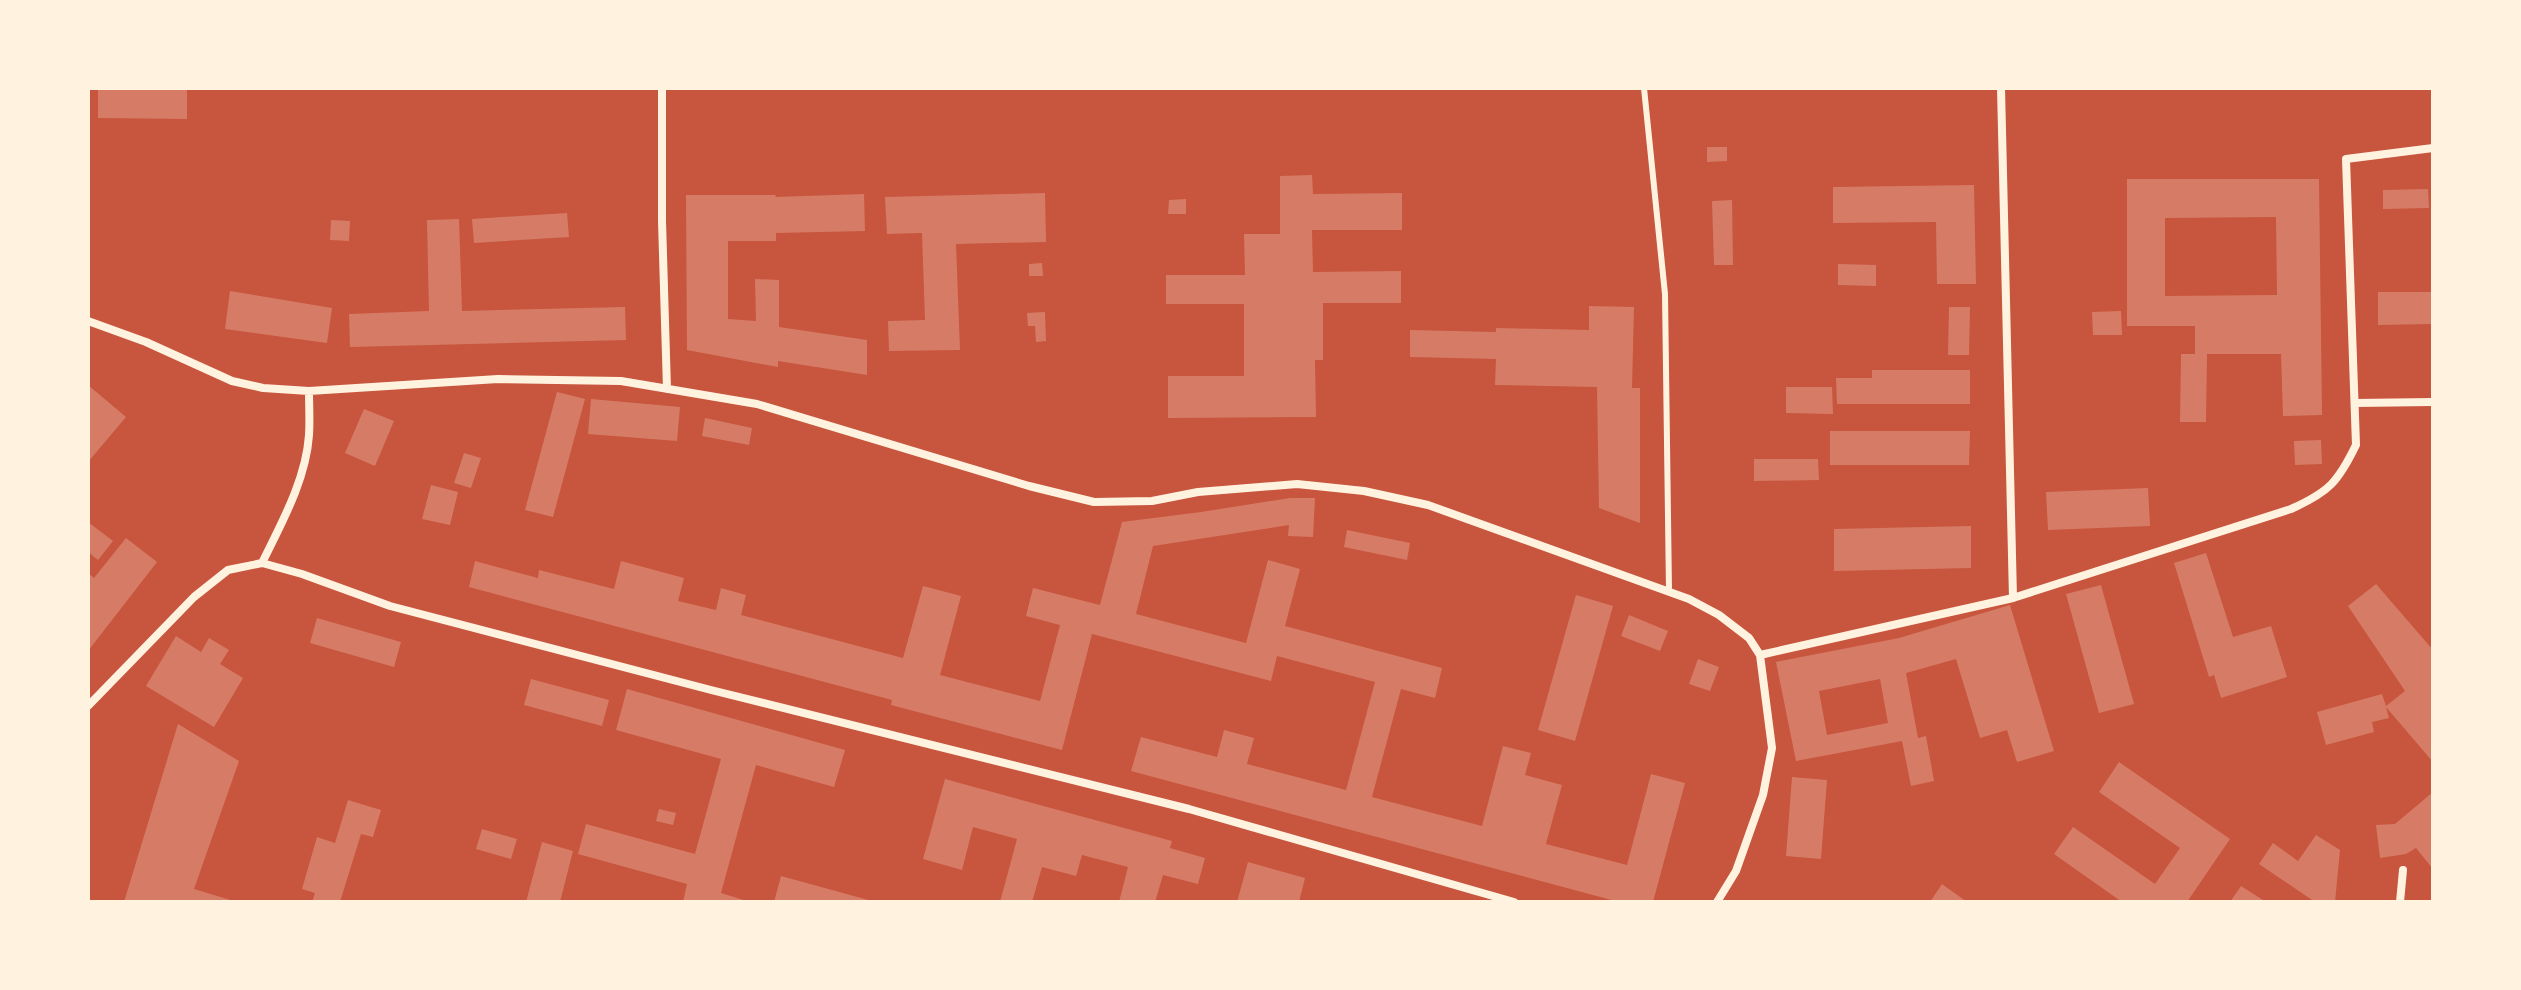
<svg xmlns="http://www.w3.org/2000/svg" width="2521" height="990" font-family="'Roboto Serif',serif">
	<rect width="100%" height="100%" fill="#c8553d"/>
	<!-- building -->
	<path fill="#d67c66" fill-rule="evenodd" d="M98,88h89v31l-89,-1z
		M1707,147h20v14l-20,1z
		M1312,175l1,19 89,-1v37h-90l1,42 88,-1v32h-78v57h-8l1,57 -148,1v-42h76v-72h-78v-29h79l-1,-41h36v-58z
		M2127,179h192l3,236 -39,1 -2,-62h-74l-1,68h-26l1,-68h14v-28h-68zM2276,217l1,78 -112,1v-78z
		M1974,185l2,99h-39l-1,-62 -103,1v-36z
		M2428,189l1,19 -46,1v-19z
		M1045,193l1,49 -90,2 4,106 -71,1 -1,-30 37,-1 -3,-87 -35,1 -2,-37z
		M864,194l1,37 -89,2v8h-48v78l28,2 -1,-42 24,1v47l88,13v35l-89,-14v6l-91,-17 -1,-155h90l-1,2z
		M1186,199v15h-18l1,-14z
		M1732,200l1,65h-19l-2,-64z
		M567,213l2,24 -95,6 -2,-24z
		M459,219l3,92 163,-4 1,33 -276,7 -1,-33 80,-3 -2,-91z
		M331,220l19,1 -1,20 -19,-1z
		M1042,263l1,13h-14v-12z
		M1838,264l38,1v21l-38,-1z
		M230,291l102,17 -5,35 -102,-14z
		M2378,292h55v32l-55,1z
		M1589,306l45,1 -2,81h8v135l-41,-15 -2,-121 -102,-2 1,-26 -86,-2v-27l86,2v-4l93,2z
		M1949,307h21l-1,48h-21z
		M2121,311l1,24h-29l-1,-23z
		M1045,312l1,29 -10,1 -1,-16h-7l-1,-13z
		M1872,370h98v34h-133l-1,-26h36z
		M88,385l38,32 -38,45z
		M1786,387h46l1,27 -47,-1z
		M557,392l28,7 -32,118 -28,-7z
		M591,399l89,8 -3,34 -89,-7z
		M364,409l30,12 -19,45 -30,-13z
		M705,418l47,10 -3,17 -47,-9z
		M1830,431h140l-1,34h-139z
		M2321,440l1,24 -27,1 -1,-24z
		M464,453l17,5 -10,30 -17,-5z
		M1754,459h64l1,21 -65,1z
		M431,485l27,7 -8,33 -28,-6z
		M2148,488l2,38 -102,4 -2,-38z
		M1290,498h25l-2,39 -25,-1 1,-11 -136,21 -17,68 110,29 22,-83 32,9 -15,57 157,42 -7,30 -34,-9 -29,108 110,29 21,-80 28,7 -6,22 37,10 -16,59 81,21 24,-91 34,9 -32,119h-34l-488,-131 10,-34 76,20 7,-27 30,8 -7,26 99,26 29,-108 -98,-26 -6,25 -179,-47 -30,116 -171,-45 1,-5 -423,-113 6,-26 63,17 1,-8 75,19 7,-28 63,17 -6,23 38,9 5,-22 25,7 -5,20 162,43 20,-72 38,10 -21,79 100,26 20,-76 -34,-9 7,-28 67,17 22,-83 79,-10z
		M88,522l25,19 -15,19 -10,-8z
		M1971,526v42l-137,3v-42z
		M1347,530l63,13 -3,17 -63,-13z
		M126,538l31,24 -69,89v-78l6,5z
		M2206,553l27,84 38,-11 16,51 -66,21 -7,-23 -5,2 -35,-114z
		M2376,584l57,66v112l-47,-55 3,11 -17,4 2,10 -48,13 -9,-33 65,-18 4,12 19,-15 -57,-85z
		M2101,585l33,119 -35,9 -33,-119z
		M1576,595l37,11 -38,135 -37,-11z
		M2010,605l44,146 -37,11 -10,-32 -27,8 -24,-79 -50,14 12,65 8,-2 8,45 -23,5 -9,-45 -106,20 -20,-99 123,-24zM1880,679l8,44 -61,12 -8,-44z
		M1629,615l39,16 -8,20 -39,-15z
		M317,618l84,24 -7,25 -84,-24z
		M176,636l25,16 8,-14 20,12 -9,14 23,14 -29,49 -68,-41z
		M1698,659l21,8 -9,24 -21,-7z
		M531,679l78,21 -7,26 -78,-21z
		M627,689l218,61 -11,37 -78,-22 -35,128 29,9h-67l4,-18 -109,-30 8,-30 109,30 26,-95 -105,-29z
		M178,724l61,37 -45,128 43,13h-113z
		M2119,762l111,77 -43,63h-65l-68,-48 19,-27 82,57 25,-36 -81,-56z
		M1792,777l35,3 -6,79 -35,-3z
		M945,779l227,62 -2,7 35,10 -7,26 -35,-9 -8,27h-36l9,-35 -46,-12 -6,21 -34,-9 -10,35h-32l17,-63 -44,-12 -11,43 -39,-11z
		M2433,792v77l-17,-21 -10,6 -26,4 -4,-33 19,-1z
		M348,800l33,10 -8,27 -12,-3 -21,68h-28l3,-9 -13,-4 15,-52 18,6z
		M659,809l17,4 -3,12 -17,-4z
		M482,829l35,10 -6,20 -35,-10z
		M2316,835l24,15 -5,52h-20l-56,-38 14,-21 25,18z
		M542,842l31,9 -13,51h-34z
		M1248,862l57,16 -6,24h-62z
		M781,876l91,25v1h-98z
		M1942,884l25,18h-37z
		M2241,886l25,16h-36z"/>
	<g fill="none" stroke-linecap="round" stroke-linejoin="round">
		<!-- service -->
		<path stroke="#fff3e0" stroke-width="6" d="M1644,88l21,206 4,297"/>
		<!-- minor -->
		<path stroke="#fff3e0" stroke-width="8" d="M662,88v133l5,168
			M2001,88l12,510
			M88,321l58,21 86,39 31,7 46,3 189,-12 123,2 136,23 272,82 65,16 58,-1 46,-9 99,-8 67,7 64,14 261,94 30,16 30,23 11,17 12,93 -9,47 -27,76 -19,31
			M2355,403l78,-1
			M262,563c19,-39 44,-83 47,-128 1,-15 0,-29 0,-44
			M1760,655l253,-57 278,-89c38,-17 47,-27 65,-64l-10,-286 87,-11
			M88,706l106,-109 34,-27 34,-7 40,11 88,32 321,84 478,119 325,93
			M2400,902l3,-32"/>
	</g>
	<!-- border -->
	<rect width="2521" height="990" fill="none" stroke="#fff3e0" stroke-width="180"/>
</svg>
